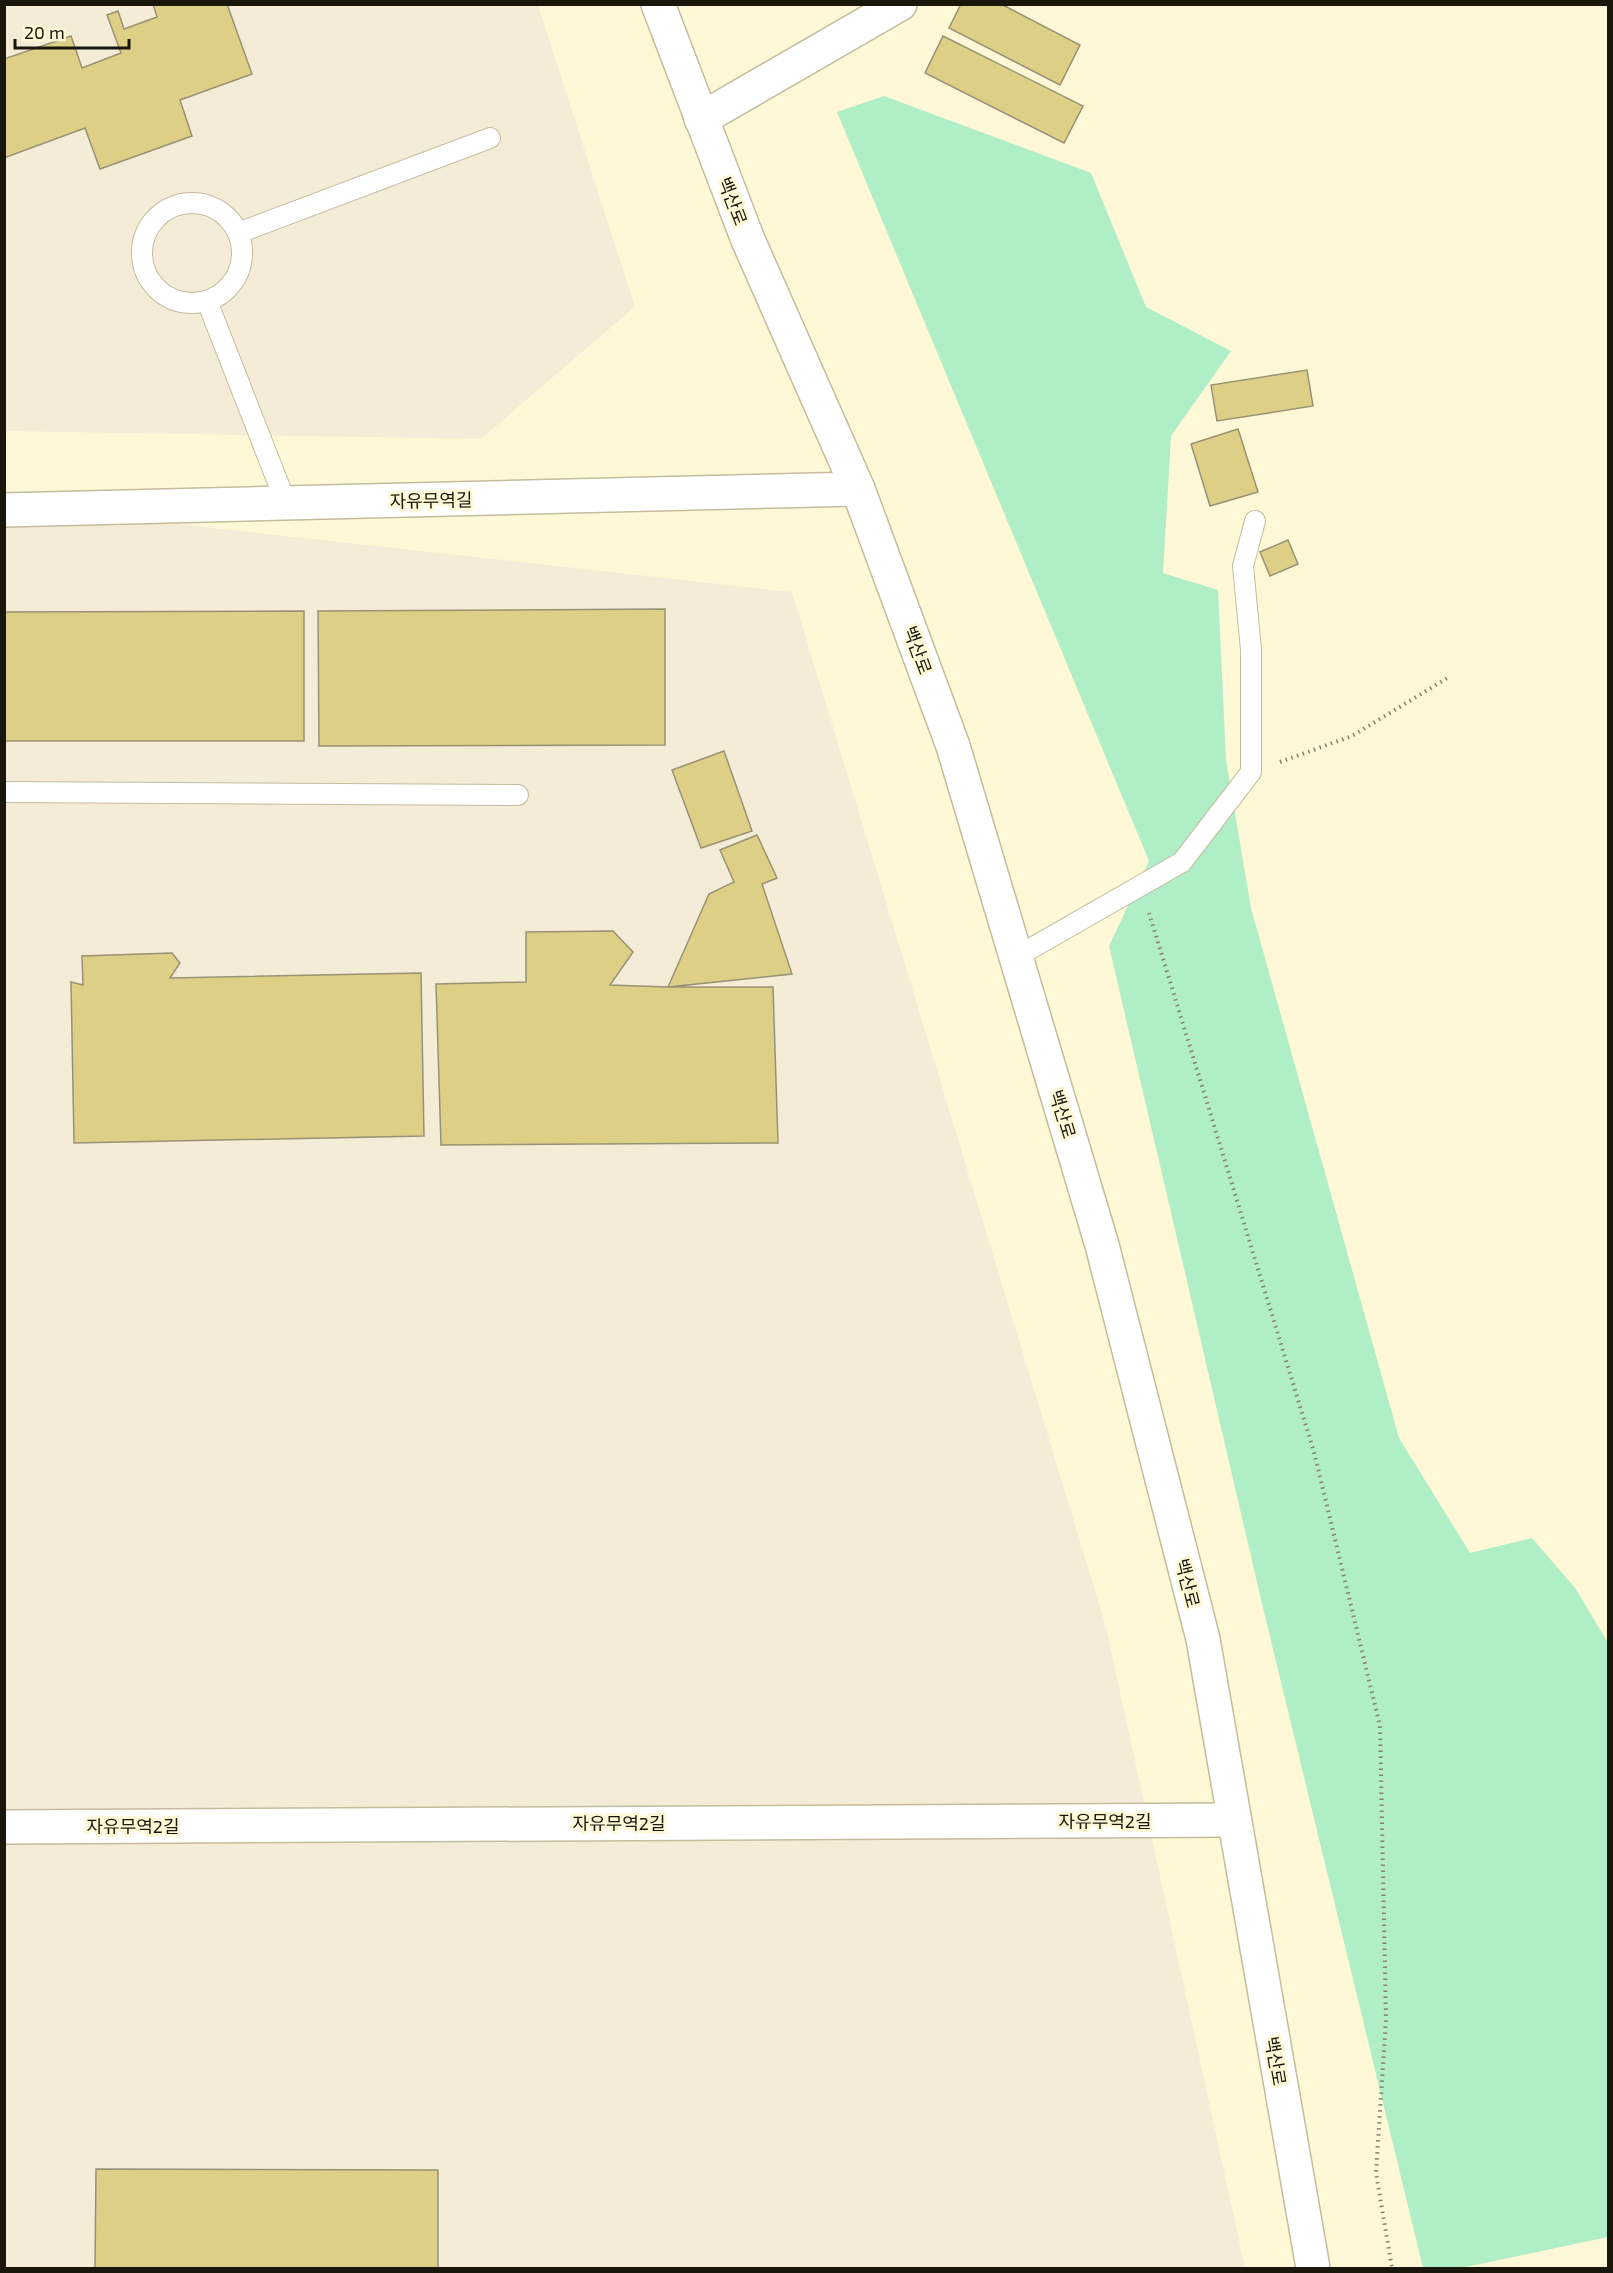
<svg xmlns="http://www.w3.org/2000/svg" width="1613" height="2273" font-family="'Exo 2','Noto Sans KR',sans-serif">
	<rect width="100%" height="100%" fill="#fef8d7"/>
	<!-- industrial -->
	<path fill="#f5ecd7" d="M5,5h533l97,302 -154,132 -476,-8z
		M5,505l787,87 314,1035 139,641h-1240z"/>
	<!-- green -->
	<path fill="#b0eec7" d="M884,96l207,77 55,134 85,44 -60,85 -8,137 55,17 8,170 25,148 148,530 71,115 62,-15 44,51 32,54v594l-147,31h-38l-160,-660 -154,-662 40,-85 -312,-749z"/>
	<!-- building -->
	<path fill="#decf86" stroke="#989274" stroke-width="1.5" d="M153,4h74l25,70 -72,26 12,36 -92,33 -15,-41 -81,30v-99l67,-23 11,32 39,-15 -14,-38 11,-4 6,18 33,-12z
		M961,4h40l79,41 -20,40 -111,-57z
		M943,36l140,70 -19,37 -139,-70z
		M1307,370l6,36 -96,15 -6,-36z
		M1238,429l20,63 -48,14 -19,-62z
		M1288,540l10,24 -28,12 -10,-24z
		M665,609v136l-346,1 -1,-135z
		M304,611v130h-300v-129z
		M724,751l28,80 -51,17 -29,-78z
		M757,835l20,43 -15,6 30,90 -124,13 41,-93 25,-12 -14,-32z
		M613,931l20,21 -23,33 58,2h105l5,156 -337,2 -5,-161 90,-2v-50z
		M172,953l8,10 -10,15 251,-5 3,163 -350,7 -3,-161 12,3 -1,-29z
		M96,2169l342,1v98h-343z"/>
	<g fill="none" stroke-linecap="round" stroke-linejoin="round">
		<defs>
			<path id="lane" d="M142 253a50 50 0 1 1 100 0a50 50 0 1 1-100 0Z
				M238,233l252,-95
				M207,301l79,202
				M4,792l514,3
				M1016,957l166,-95 69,-90v-122l-8,-84 12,-45"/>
			<path id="street" d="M701,119l199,-115
				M4,510l854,-21
				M4,1827l1230,-7"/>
			<path id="secondary" d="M658,4l90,236 110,249 95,257 149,499 101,394 110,629"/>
		</defs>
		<!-- lane casing -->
		<use href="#lane" stroke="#c3bc9d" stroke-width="22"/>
		<!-- street casing -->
		<use href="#street" stroke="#c3bc9d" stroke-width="36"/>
		<!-- secondary casing -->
		<use href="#secondary" stroke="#c3bc9d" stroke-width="36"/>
		<!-- path -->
		<path stroke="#86826c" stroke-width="4" stroke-dasharray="1.5 4.5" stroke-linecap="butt" d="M1280,762l72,-26 97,-59
			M1149,913l165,539 66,274 6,293 -10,154 16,95"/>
		<!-- lane -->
		<use href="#lane" stroke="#fff" stroke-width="20"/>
		<!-- street -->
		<use href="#street" stroke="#fff" stroke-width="33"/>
		<!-- secondary -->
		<use href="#secondary" stroke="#fff" stroke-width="33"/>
	</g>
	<g text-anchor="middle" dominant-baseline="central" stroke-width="6" stroke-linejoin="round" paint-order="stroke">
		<!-- street labels -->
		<g font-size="18" fill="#19170b" stroke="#fef8d7">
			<text transform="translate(733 201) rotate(69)">백산로</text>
			<text transform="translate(431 500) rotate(-1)">자유무역길</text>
			<text transform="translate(918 650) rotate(70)">백산로</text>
			<text transform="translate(1063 1114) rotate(73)">백산로</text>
			<text transform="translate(1188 1583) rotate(76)">백산로</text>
			<text x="1105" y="1821">자유무역2길</text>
			<text x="619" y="1823">자유무역2길</text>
			<text x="133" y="1826">자유무역2길</text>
			<text transform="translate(1276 2061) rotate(80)">백산로</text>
		</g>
	</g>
	<!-- border -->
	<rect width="1613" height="2273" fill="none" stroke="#19170b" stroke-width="12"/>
	<!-- scale -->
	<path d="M15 39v9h114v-9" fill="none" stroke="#19170b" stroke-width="3"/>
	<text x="24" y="39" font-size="18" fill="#19170b" stroke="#fef8d7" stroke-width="4.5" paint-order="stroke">20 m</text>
</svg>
